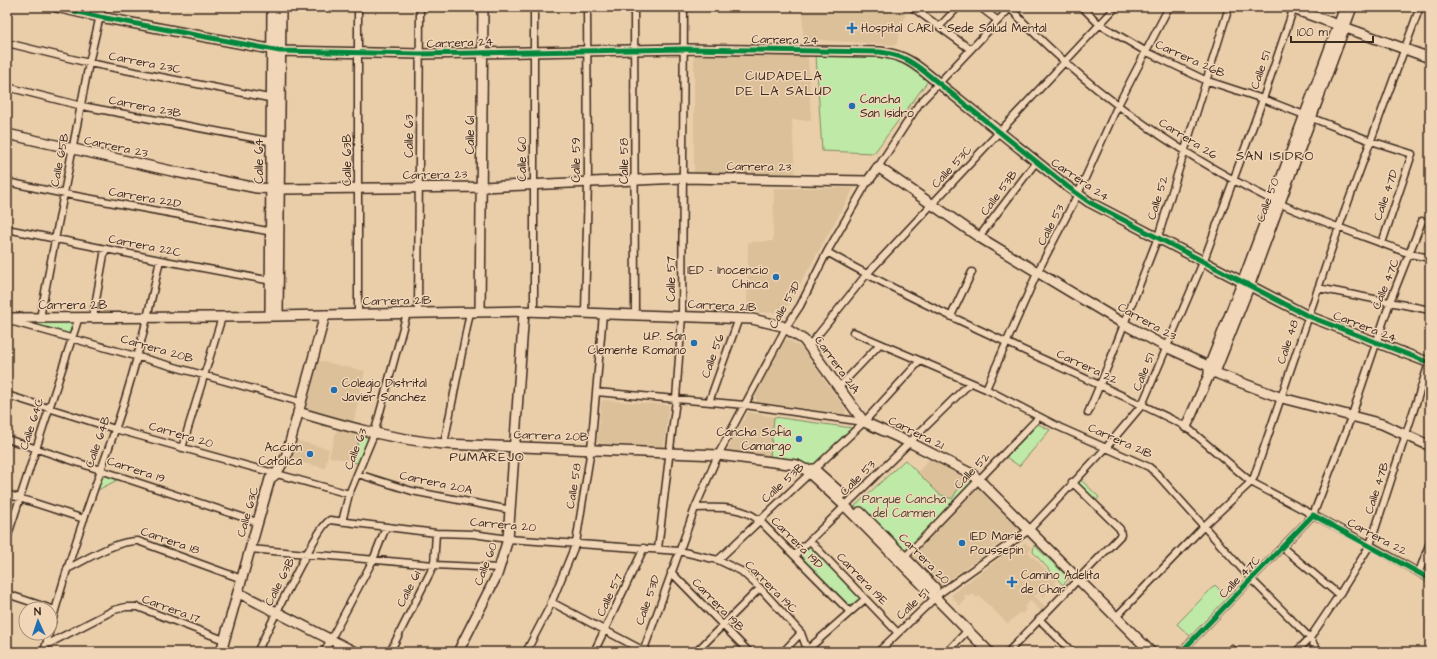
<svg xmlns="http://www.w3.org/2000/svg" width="1437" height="659" font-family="'Architects Daughter',sans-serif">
	<rect width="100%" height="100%" fill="#eaceaa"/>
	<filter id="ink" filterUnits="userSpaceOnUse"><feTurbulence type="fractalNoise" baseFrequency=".025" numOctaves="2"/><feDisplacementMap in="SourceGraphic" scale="8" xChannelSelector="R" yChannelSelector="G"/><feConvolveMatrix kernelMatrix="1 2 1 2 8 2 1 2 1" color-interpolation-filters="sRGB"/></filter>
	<g filter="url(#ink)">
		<!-- built -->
		<path fill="#dbc09a" d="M803,7h105l-12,38 -93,-6z
			M694,56h114l3,64h-19l3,54h-101z
			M1430,89v28l-7,-2z
			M774,188h80l-70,125 -37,-1 1,-70 25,-1z
			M787,339l13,8 4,4 42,59 -1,3 -2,1 -86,-12 -2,-6 27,-53z
			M316,360l49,11 -12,53 -51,-14z
			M602,400l67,5 -5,42 -67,-4z
			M748,412l26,5 -4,40 -44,-4z
			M337,428l23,6 -7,27 -24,-4z
			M295,440l34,9 -4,19 -35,-8z
			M930,458l35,20 -12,21 -14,-5 -21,-22z
			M979,487l41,41 -81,59 -29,-30z
			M1025,542l7,6 -4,4 29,28 -3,3 2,2 -6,5 -1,-2 -3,4 -5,-2 5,4 -3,4 -5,-5 -4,3 11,10 -4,5 -11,-10 -6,6 2,3 -4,4 -2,-2 -12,12 -29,-28 -2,2 -5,-4 -3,3 -3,-3 -2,3 2,3 -7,6 -8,-11 59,-45 3,2z"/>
		<!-- green -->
		<path fill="#bfe9a6" stroke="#7d8a62" d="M816,55l73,2 15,5 24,19 -54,72 -52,-2z
			M75,320l-4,16 -51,-14z
			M774,417l78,11 -43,41 -39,-12z
			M1038,424l12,6 -31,36 -13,-9z
			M361,433l11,3 -11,28 -8,-2z
			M905,460l34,34 13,5 13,-21 7,4 -66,70 -51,-46z
			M102,472l19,6 -27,14z
			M1079,478l20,19 -4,5 -20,-20z
			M1034,545l35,33 -6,7 -30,-33z
			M810,546l51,52 -11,11 -52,-53z
			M1215,585l14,14 -38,38 -14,-13z"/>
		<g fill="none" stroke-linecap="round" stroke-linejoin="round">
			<defs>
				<path id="street" d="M634,7l1,308
					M912,7l58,42
					M980,7l17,13
					M1082,7l17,17 46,27 60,29 58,19 108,42 41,13 -30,89
					M1010,8c74,80 164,143 262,192 45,21 92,36 138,54l20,4
					M940,26l18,-19
					M7,43l82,20 185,36
					M7,87l75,19 192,36
					M878,167l41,-63 92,-97
					M7,182l58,12 208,38
					M7,229l153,31 112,21
					M979,237l57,-75
					M827,252c113,65 235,113 352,171l10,6 62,53 119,63 60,34
					M1318,288l112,22
					M534,311v-304
					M418,313l2,-306
					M585,313l3,-132 -1,-174
					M358,314v-307
					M951,316l21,-44
					M93,317l12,-68
					M40,318l49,-255 13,-56
					M10,321l290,81
					M853,332l133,57 73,38 90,40 8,7 94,105 59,59 8,14
					M809,346l57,-71 250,-268
					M839,387l41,-43
					M986,389l52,-118 40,-77 39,-87 52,-100
					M596,392l149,13 119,17
					M7,395l108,34 234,65
					M709,402l30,-84
					M1088,413l21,-50 49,-126 71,-230
					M7,439l250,83
					M444,444l26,-132
					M182,448l40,-131
					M358,474l54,17 99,19
					M7,494l77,25
					M695,508c24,0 44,-3 64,12l91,92
					M342,522l7,-28 25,-60 33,-121
					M7,538l72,-221
					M810,541l88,92
					M1282,547l57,48
					M250,549l184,16 66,3
					M658,549l18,-150 6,-83 2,-309
					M795,555l175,-172
					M905,557l134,-140
					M718,560l146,-138 55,-60
					M69,568c18,-9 48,-28 69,-27l104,38
					M671,572l78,80
					M1419,572l11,-30
					M7,594l48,16
					M551,602l95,50
					M1116,617l88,-91 47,-44 3,-5 85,-250 81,-220
					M1039,619l33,33
					M50,630c17,-68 42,-134 65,-200 19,-55 33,-113 45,-170
					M46,645l68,-35 12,-3h12l86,33
					M1232,649l4,3
					M807,650l58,-51
					M44,652l5,-19
					M257,652c10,-19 60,-127 73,-132l106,13 37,1 35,5 171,12 39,9 23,11 19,17 41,45 7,19
					M324,652l49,-92 13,-33
					M390,652l44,-87 2,-32
					M526,652l24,-46 26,-63 15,-94 12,-135
					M594,652l50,-104
					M643,652l52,-144 23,-53 70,-131 12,-18 27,-54 41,-71
					M696,652l64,-64
					M783,652l18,-19
					M878,652l62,-59 89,-63 76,-81 37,-44 62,-145 59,-161 31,-92
					M947,652l21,-22
					M1008,652l113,-117 -1,-6 -48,-47
					M1181,652l132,-137 39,-100 38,-113 32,-81
					M1296,652l14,-14 29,-43 31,-50 60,-185"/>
				<path id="secondary" d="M56,7l44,10 180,34 140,3 264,-5 196,3c21,3 30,8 46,21l142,114 21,15 219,114 122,47
					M1288,7l142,51
					M7,134l169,38 81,16 22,1 203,-2 200,-9 186,3 10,-14 101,70 145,87 42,23 40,18 12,9 64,24 100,26 48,22
					M480,311l3,-304
					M270,316l2,-309
					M278,316l3,-309
					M7,318l215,-1 302,-6 228,8 30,7 22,14 60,82 49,22 59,30 7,6 172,172
					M1211,374l4,-2 35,-88 102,-277
					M298,412c50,15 93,27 146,32l274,11 79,10 9,5 39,36 144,146
					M1186,427l23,-52v-8l34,-86 102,-274
					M806,470l8,-1 28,25
					M860,512l75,76
					M239,593l116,59
					M221,652l49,-173 6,-5 10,-17 39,-142
					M458,652l39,-77 11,-36 16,-228"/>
			</defs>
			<!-- street casing -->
			<use href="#street" stroke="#3b2a1e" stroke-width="9"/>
			<!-- secondary casing -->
			<use href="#secondary" stroke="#3b2a1e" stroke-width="12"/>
			<!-- street -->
			<use href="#street" stroke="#f2d6b8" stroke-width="6"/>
			<!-- secondary -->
			<use href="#secondary" stroke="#f2d6b8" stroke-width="9"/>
			<defs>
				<path id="cycleway" d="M56,7l44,10 180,34 140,3 264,-5 196,3c21,3 30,8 46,21l142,114 21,15 219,114 122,47
					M1181,652l132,-137 117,64"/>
			</defs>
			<!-- cycleway casing -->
			<use href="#cycleway" stroke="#f2d6b8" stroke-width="8"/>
			<!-- cycleway -->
			<use href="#cycleway" stroke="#00873e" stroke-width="5"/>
		</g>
	</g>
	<!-- markers -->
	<g fill="#1f6fb2" stroke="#f2d6b8" stroke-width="1.5">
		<path d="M850 22h4v4h4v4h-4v4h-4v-4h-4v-4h4z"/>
		<circle cx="852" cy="106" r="4"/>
		<circle cx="776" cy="277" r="4"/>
		<circle cx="694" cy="343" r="4"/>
		<circle cx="334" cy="390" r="4"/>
		<circle cx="799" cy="439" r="4"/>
		<circle cx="310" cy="454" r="4"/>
		<circle cx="962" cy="543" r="4"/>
		<path d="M1010 576h4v4h4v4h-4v4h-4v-4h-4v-4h4z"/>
	</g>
	<g text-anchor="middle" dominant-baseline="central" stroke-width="3" stroke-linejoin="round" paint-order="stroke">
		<!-- poi labels -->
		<g font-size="12" fill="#3b2a1e" stroke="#f2d6b8" text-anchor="start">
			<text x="861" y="28">Hospital CARI - Sede Salud Mental</text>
			<text x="860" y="99">Cancha<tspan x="860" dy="14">San Isidro</tspan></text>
			<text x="768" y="270" text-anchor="end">IED - Inocencio<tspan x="768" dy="14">Chinca</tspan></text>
			<text x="686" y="336" text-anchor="end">U.P. San<tspan x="686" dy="14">Clemente Romano</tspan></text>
			<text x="342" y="383">Colegio Distrital<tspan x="342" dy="14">Javier Sanchez</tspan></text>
			<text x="791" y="432" text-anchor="end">Cancha Sofía<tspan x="791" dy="14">Camargo</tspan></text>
			<text x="302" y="447" text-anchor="end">Acciòn<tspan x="302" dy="14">Catolica</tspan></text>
			<text x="970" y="536">IED Marie<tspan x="970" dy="14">Poussepin</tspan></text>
			<text x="1021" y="575">Camino Adelita<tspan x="1021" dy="14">de Char</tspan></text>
		</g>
		<!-- street labels -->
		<g font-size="12" fill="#3b2a1e" stroke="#f2d6b8">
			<text transform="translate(785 40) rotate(1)">Carrera 24</text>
			<text transform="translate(460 43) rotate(-2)">Carrera 24</text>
			<text transform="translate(1190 59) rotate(24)">Carrera 26B</text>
			<text transform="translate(145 63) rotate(11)">Carrera 23C</text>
			<text transform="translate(1261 70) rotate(-71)">Calle 51</text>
			<text transform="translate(145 107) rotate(11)">Carrera 23B</text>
			<text transform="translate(470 135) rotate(-90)">Calle 61</text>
			<text transform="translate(409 136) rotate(-90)">Calle 63</text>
			<text transform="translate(1188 139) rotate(32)">Carrera 26</text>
			<text transform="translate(116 147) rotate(12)">Carrera 23</text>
			<text transform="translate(522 159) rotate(-90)">Calle 60</text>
			<text transform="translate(60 160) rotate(-79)">Calle 65B</text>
			<text transform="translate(347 160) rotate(-90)">Calle 63B</text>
			<text transform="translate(576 160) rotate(-90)">Calle 59</text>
			<text transform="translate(259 161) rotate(-90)">Calle 64</text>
			<text transform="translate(624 161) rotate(-90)">Calle 58</text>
			<text transform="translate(759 167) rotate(1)">Carrera 23</text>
			<text transform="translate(952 167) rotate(-47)">Calle 53C</text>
			<text transform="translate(435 175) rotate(-1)">Carrera 23</text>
			<text transform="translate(1080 180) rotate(34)">Carrera 24</text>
			<text transform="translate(999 193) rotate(-53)">Calle 53B</text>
			<text transform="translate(1386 195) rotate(-71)">Calle 47D</text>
			<text transform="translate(145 198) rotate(10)">Carrera 22D</text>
			<text transform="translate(1158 198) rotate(-73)">Calle 52</text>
			<text transform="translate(1268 200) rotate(-70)">Calle 50</text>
			<text transform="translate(1051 225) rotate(-63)">Calle 53</text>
			<text transform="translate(145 246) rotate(11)">Carrera 22C</text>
			<text transform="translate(671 279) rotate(-90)">Calle 57</text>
			<text transform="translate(1386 284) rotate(-68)">Calle 47C</text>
			<text transform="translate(397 301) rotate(-1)">Carrera 21B</text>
			<text x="73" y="305">Carrera 21B</text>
			<text transform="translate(785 305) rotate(-61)">Calle 53D</text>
			<text transform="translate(722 306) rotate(3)">Carrera 21B</text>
			<text transform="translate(1147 322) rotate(29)">Carrera 23</text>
			<text transform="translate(1365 327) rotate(21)">Carrera 24</text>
			<text transform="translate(1288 342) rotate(-72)">Calle 48</text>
			<text transform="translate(157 349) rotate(16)">Carrera 20B</text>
			<text transform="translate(713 356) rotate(-70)">Calle 56</text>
			<text transform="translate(837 365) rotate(54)">Carrera 21A</text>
			<text transform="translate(1087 367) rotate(25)">Carrera 22</text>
			<text transform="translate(1144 372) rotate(-68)">Calle 51</text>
			<text transform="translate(32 424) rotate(-72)">Calle 64C</text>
			<text transform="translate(916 433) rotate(26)">Carrera 21</text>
			<text transform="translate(181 435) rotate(16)">Carrera 20</text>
			<text transform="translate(551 436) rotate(2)">Carrera 20B</text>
			<text transform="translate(1120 441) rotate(24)">Carrera 21B</text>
			<text transform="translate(98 442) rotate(-71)">Calle 64B</text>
			<text transform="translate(356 449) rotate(-69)">Calle 63</text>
			<text transform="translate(136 470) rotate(18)">Carrera 19</text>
			<text transform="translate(972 471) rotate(-46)">Calle 52</text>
			<text transform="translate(858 478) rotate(-45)">Calle 53</text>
			<text transform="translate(436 483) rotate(12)">Carrera 20A</text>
			<text transform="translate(783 483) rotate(-42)">Calle 53B</text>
			<text transform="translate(574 486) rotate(-81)">Calle 58</text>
			<text transform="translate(1377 488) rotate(-72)">Calle 47B</text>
			<text transform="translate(248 512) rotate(-74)">Calle 63C</text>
			<text transform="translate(503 525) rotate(5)">Carrera 20</text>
			<text transform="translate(1377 537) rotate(28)">Carrera 22</text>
			<text transform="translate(170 541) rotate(19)">Carrera 18</text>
			<text transform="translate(797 543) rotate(45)">Carrera 19D</text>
			<text transform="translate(924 559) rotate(45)">Carrera 20</text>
			<text transform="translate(486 564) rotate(-69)">Calle 60</text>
			<text transform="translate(1240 577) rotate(-46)">Calle 47C</text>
			<text transform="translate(862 579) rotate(46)">Carrera 19E</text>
			<text transform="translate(280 582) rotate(-63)">Calle 63B</text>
			<text transform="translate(771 587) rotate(45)">Carrera 19C</text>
			<text transform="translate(409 589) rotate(-63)">Calle 61</text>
			<text transform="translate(610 595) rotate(-65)">Calle 57</text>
			<text transform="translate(648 600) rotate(-71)">Calle 53D</text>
			<text transform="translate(913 604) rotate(-43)">Calle 51</text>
			<text transform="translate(718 605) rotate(46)">Carrera 19B</text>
			<text transform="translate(171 609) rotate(20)">Carrera 17</text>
		</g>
		<!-- park labels -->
		<g font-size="12" fill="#4f4732" stroke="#f2d6b8">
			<text x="904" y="499">Parque Cancha<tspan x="904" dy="14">del Carmen</tspan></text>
		</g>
		<!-- neighbourhood labels -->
		<g font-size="13" letter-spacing="1" fill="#3b2a1e" stroke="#f2d6b8">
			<text x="784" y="76">CIUDADELA<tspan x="784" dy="15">DE LA SALUD</tspan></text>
			<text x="1275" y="156">SAN ISIDRO</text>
			<text x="487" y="457">PUMAREJO</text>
		</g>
	</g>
	<!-- margin -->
	<rect width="1437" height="659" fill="none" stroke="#f2d6b8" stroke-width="24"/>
	<rect x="12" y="12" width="1413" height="635" fill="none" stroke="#3b2a1e" stroke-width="1.5" filter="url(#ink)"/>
	<!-- north arrow -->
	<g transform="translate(38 621) rotate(357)"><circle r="19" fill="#f2d6b8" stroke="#a9917a"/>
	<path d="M0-3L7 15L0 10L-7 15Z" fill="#1f6fb2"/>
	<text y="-6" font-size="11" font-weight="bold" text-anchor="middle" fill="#3b2a1e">N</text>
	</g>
	<!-- scale -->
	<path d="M1291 36v6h82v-6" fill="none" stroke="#3b2a1e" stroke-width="2"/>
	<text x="1297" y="36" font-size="12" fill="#3b2a1e" stroke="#f2d6b8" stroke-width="3" paint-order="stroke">100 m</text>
</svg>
